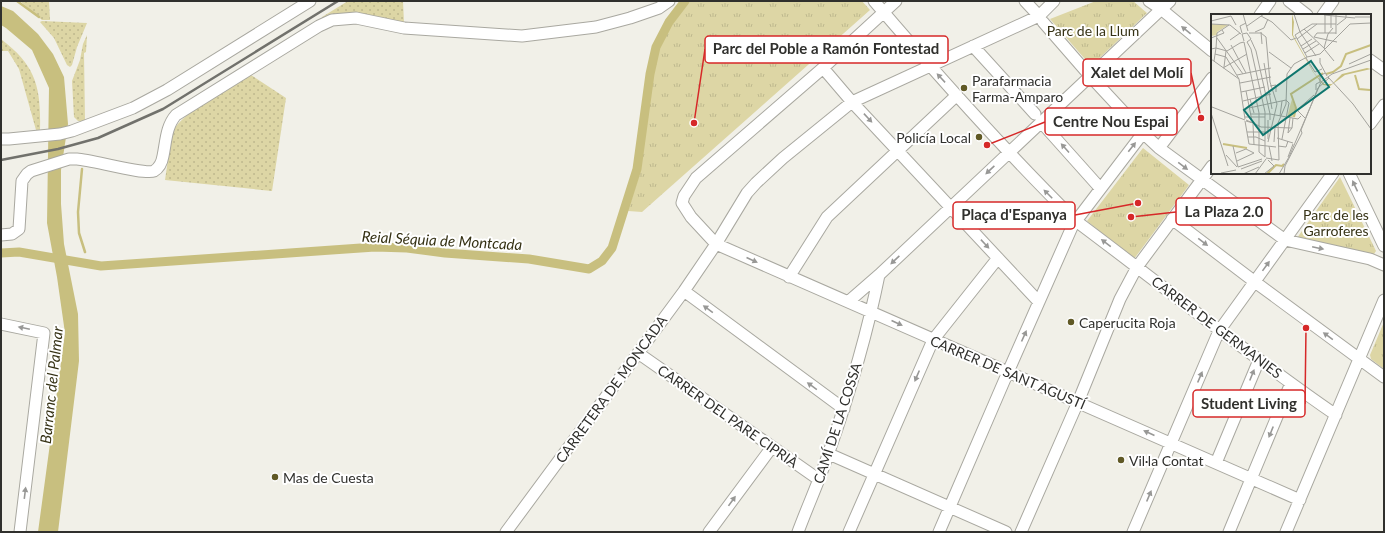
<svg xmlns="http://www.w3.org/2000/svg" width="1385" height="533" font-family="Lato,sans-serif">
	<defs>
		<pattern id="grass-dots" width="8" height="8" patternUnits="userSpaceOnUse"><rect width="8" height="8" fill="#ddd6a5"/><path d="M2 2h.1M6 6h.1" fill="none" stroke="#beb88e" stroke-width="1.8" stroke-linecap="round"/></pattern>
		<pattern id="park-tufts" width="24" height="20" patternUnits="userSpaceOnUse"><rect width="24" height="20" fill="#ddd6a5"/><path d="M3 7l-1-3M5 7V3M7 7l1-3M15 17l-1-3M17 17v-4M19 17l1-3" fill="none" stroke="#beb88e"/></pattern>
	</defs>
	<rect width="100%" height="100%" fill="#f1f0e8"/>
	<!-- grass -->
	<path fill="url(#grass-dots)" d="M20,1h29l1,19h-8z
		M348,1h55l1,22 -82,-4v-2z
		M42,21l45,2 -10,24 -5,18 -2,2 -3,-2 -13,-27 -14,-16z
		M87,35l-1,17 -2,1 1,68h-7l-4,-4 -2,-36 8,-21 3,-16z
		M1,39c35,27 40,47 39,91h-4l-17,-61 -11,-18h-7z
		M251,75l35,23 -14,93 -107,-11 7,-48c13,-22 56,-43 79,-57z"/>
	<!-- park -->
	<path fill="url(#park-tufts)" d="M690,1h172l8,9 -228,202 -14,-1 12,-39 13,-97 5,-27 18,-32z
		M1096,1h37l14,12 -56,53 -41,-47z
		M1143,148l46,37 -55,74 -47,-38z
		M1340,177l36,74 -2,3 -76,-15 -1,-1z
		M1384,322v47l-13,-10 -1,-4z"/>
	<!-- water -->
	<path fill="#c8bf7f" d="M1,6l12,5 25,23 15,20 11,23 4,47 -7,46v34l3,40 14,70 1,47 -21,171h-20l27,-199 -8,-56 -10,-54 2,-135 -17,-38 -26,-22 -5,-3z"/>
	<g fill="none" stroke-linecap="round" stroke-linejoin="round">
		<!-- stream -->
		<path stroke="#c8bf7f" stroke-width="2.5" d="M17,1l22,16
			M82,169l-4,43 1,21 6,19"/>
		<!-- canal -->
		<path stroke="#c8bf7f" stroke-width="9" d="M1,253l18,-1 82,14 274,-19 32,1 38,5 84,6 60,10 13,-8 10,-13 25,-79 13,-95 6,-27 13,-25 16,-21"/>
		<defs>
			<path id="minor" d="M874,1c65,76 131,150 202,220l-4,6 -64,145 -69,160
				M896,1l-73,67 -127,110 -12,18 -2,7 9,14 25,27 584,256
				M1025,1l14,15
				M1149,1l12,8 51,42
				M1289,1l18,14
				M1260,15l10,-14
				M1323,15l10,-14
				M1043,22l47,54 53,57 16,15 126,92 85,19 14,6
				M973,46l62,68
				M1370,60l14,10
				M823,68l29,34 187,200
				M1041,122l59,66
				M1370,124l14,-19
				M1143,133l-67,88c87,65 171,133 260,194
				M1,139h8l51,-5 12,-3 61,-23 34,-18 143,-89
				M1159,148l53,-70
				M1349,173l35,73
				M1172,219l83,63 129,95
				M1,235l11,-1 7,-5 3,-48 5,-7 4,-3 38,-12h8c15,1 68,16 77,12 5,-3 8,-9 9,-15 3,-14 3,-30 13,-41l143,-89 13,-6 24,-2 48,10 118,8 74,-9 34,-9 29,-10 10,-7
				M789,277l38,-60 130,-122
				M684,291l160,118
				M848,302l31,-27 291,-274
				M1,324l43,9 -24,199
				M638,353l180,126
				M829,454l177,78
				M1216,463l43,-103
				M506,532l178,-241 32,-47 31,-51 9,-10 27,-25 69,-56 187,-86 15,-15
				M709,532l63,-85
				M798,532c10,-27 22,-53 31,-80 20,-57 38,-117 50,-177
				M849,532l84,-192 65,-82
				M1021,532l57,-130 42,-103 17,-32 75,-101
				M1133,532l86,-201 114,-158
				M1229,532l62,-149
				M1286,532l98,-232"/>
		</defs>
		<!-- minor casing -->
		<use href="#minor" stroke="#a9a8a0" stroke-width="13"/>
		<!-- minor -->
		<use href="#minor" stroke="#fff" stroke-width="11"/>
		<!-- rail -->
		<path stroke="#71716c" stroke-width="2.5" d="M1,160l57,-11 40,-11 65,-29 175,-108"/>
	</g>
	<!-- one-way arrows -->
	<defs><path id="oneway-solid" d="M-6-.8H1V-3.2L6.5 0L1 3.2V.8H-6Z"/></defs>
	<g fill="#989896">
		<use href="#oneway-solid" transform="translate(1186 30) rotate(-141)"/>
		<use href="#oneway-solid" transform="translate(941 78) rotate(-133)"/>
		<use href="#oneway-solid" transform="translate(868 118) rotate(47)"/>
		<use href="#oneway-solid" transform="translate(1132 147) rotate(-52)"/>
		<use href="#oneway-solid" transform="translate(1065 148) rotate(-132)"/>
		<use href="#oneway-solid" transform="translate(1183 166) rotate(37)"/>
		<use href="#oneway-solid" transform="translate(990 170) rotate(137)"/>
		<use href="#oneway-solid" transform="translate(1355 186) rotate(-115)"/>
		<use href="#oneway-solid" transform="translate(1048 194) rotate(-135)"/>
		<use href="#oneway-solid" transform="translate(1203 242) rotate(37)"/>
		<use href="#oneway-solid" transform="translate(1106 243) rotate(-143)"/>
		<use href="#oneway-solid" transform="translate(985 244) rotate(47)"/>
		<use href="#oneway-solid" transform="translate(1318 248) rotate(12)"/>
		<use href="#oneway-solid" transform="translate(752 260) rotate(24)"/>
		<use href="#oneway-solid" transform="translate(895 260) rotate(137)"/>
		<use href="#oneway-solid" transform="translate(1266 266) rotate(-54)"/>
		<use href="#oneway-solid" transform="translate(708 309) rotate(-144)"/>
		<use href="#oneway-solid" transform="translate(897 323) rotate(24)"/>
		<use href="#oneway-solid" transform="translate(24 328) rotate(-168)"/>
		<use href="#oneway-solid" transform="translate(1024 336) rotate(-66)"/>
		<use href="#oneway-solid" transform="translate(1328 336) rotate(-144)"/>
		<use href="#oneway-solid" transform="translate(1252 375) rotate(-68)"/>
		<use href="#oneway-solid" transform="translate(917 376) rotate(113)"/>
		<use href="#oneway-solid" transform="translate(1200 377) rotate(-67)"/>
		<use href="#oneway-solid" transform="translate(812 386) rotate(-144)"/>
		<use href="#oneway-solid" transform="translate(1271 432) rotate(112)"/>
		<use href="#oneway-solid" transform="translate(1149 433) rotate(-156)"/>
		<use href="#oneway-solid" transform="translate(25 493) rotate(-83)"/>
		<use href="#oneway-solid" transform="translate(1149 496) rotate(-67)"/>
		<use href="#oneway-solid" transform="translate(732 501) rotate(-54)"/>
	</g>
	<!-- markers -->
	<g fill="#605925" stroke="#fff" stroke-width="1.5">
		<circle cx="964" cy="88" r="4"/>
		<circle cx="979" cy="137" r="4"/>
		<circle cx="1071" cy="322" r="4"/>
		<circle cx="1121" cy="460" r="4"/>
		<circle cx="275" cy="477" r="4"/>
	</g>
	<g text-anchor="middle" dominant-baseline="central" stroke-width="4" stroke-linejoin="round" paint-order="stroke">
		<!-- park labels -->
		<g font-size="14" fill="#363215" stroke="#fff">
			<text x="1093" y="30">Parc de la Llum</text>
			<text x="1336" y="214">Parc de les<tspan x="1336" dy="16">Garroferes</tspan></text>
		</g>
		<!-- poi labels -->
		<g font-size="14" fill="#30302d" stroke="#fff" text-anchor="start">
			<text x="972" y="80">Parafarmacia<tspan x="972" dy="16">Farma-Amparo</tspan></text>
			<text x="971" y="137" text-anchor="end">Policía Local</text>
			<text x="1079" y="322">Caperucita Roja</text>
			<text x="1129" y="460">Vil·la Contat</text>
			<text x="283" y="477">Mas de Cuesta</text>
		</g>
		<!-- street labels -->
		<g font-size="14" fill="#30302d" stroke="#fff">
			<text transform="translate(1217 327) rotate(37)">CARRER DE GERMANIES</text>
			<text transform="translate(1008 372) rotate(23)">CARRER DE SANT AGUSTÍ</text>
			<text transform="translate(611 389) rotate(-54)">CARRETERA DE MONCADA</text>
			<text transform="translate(728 416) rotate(35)">CARRER DEL PARE CIPRIÀ</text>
			<text transform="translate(837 423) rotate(-72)">CAMÍ DE LA COSSA</text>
		</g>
		<!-- water labels -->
		<g font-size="15" font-style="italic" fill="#353114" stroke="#fff">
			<text transform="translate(442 240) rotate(3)">Reial Séquia de Montcada</text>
			<text transform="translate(51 385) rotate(-84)">Barranc del Palmar</text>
		</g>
	</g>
	<!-- overview -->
	<g transform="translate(1211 14)">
		<rect width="160" height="160" fill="#f1f0e8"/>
		<path d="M0,10l17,1 -11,7v3l-6,1z" fill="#ddd6a5"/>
		<path d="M81,85l4,11 -2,7h-7z" fill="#ddd6a5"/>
		<path d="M81,0l2,8 -1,13 21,38 10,11h8l10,-10 25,-6 4,1 -26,6 -15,11 -7,-1 -10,-13 -21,-37z" fill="#c8bf7f"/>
		<path fill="none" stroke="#c8bf7f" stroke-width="2" d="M115,60l7,-2 8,-6 5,-12 25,-9M144,61l4,14 11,1M83,103l2,-9 -5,-14 32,-21M12,130l24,4M56,160l9,-9 6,1 2,-2"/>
		<path fill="none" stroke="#a4a39d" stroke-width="1" d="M32,0l5,17M83,0l6,18 16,24M120,0v14M113,1l31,3M50,2l11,6 19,18 5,-2M144,3h16M0,7l20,-5 5,9M0,10l19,1 11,9M139,10l21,-1M126,11l9,-7v-4M36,12l17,-12M93,15l21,20M44,18l9,-4 4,-9M50,18l1,12M31,19l-2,-7 6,-3M38,19h12l5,4 4,45 7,22M114,19v-18M125,19h-19l-3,4 23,5M125,20v-19M0,24l13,-5 -2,-3M6,24l26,36M125,24l14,-14M86,25l20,-15M19,26l10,-7M40,26l5,11 14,63 28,5 3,-3M33,27l-2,-7 5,-1 4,6 -4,3M36,28l4,7 14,63v45M29,29l4,-1 15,71v39l6,5M20,31l15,28M90,32l11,-7M113,34l4,-14 5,-6M0,35l5,-1 -2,13M92,35l13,-8M114,36l9,11M16,37l-11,-3 1,-15 12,-8M16,37l13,-8M58,38l22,16M94,39l14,-9M4,40l11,3 13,22M96,43l-12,-22 17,-11h24M96,43l13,-3 16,-16M95,44l9,14 7,-3M109,44v5l7,13M0,45l28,20 6,40M53,49l8,46M138,50l22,-10M13,53l2,-16M12,54l24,-14M26,61l34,-7M117,63l25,27 18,25M29,69l31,-6M59,72l6,-1v7M105,76v-6l4,-2v-6l5,-3M35,77l6,30M30,78l24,-5M39,85l4,14M32,87l28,-7M1,93l33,13M38,94l37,-8M0,99l17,53M39,100h20v6M69,102l2,-15M34,103h20M94,104l-8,-8 17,-15M34,107l4,23 27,3M35,107l7,2 -7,-3M42,109l8,4 31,1M42,110l1,21M36,118h19M77,119l4,-5 1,-10M77,119l2,-15M37,123h8l9,4M66,124l16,5M57,125v-19M71,125l7,-36 -3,-3M57,128l9,-38M63,128l1,-15M22,132l4,17M58,132l3,15M67,132l8,1 2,-6M25,139l10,-4 8,4M15,141l11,12M77,143l5,-13M55,144l13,2 -1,-37 8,-19 1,-30 7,-10 13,-7M26,147l17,-8M26,149l1,4 24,-8M30,155l21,-8M10,159l15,-3M32,160l16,-7M44,160l11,-15M53,160l10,-8 -6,-6M68,160l10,-17 32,-75 11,-8 39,-14M73,160l1,-8 17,-33 -1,-3 17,-42 11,-10"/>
		<path fill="#0f766e" fill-opacity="0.15" stroke="#0f766e" stroke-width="2" d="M100,47l18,26 -66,48 -19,-25z"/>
		<rect width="160" height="160" fill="none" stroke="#30302d" stroke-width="2"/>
	</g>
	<!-- callouts -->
	<path fill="none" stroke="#d62828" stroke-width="1.5" d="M694 123L705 49M1201 118L1191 73M987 145L1045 122M1131 217L1176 212M1138 203L1075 215M1306 328L1305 404"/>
	<g fill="#d62828" stroke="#fff" stroke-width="1.5">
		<circle cx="694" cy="123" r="4"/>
		<circle cx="1201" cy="118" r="4"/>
		<circle cx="987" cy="145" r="4"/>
		<circle cx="1131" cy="217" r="4"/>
		<circle cx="1138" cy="203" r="4"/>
		<circle cx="1306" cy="328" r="4"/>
	</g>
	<g fill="#fff" stroke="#d62828" stroke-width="1.5">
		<rect x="705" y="36" width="243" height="27" rx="4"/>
		<rect x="1083" y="59" width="108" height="27" rx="4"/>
		<rect x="1045" y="108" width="132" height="27" rx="4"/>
		<rect x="1176" y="198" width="95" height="27" rx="4"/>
		<rect x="953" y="202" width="122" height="27" rx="4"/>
		<rect x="1193" y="390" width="112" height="27" rx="4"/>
	</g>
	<g font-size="15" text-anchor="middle" font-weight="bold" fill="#30302d">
		<text x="826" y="54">Parc del Poble a Ramón Fontestad</text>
		<text x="1137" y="78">Xalet del Molí</text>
		<text x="1111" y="127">Centre Nou Espai</text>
		<text x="1224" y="217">La Plaza 2.0</text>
		<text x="1014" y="220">Plaça d'Espanya</text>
		<text x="1249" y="409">Student Living</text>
	</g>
	<!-- border -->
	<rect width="1385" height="533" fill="none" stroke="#30302d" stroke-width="4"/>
</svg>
